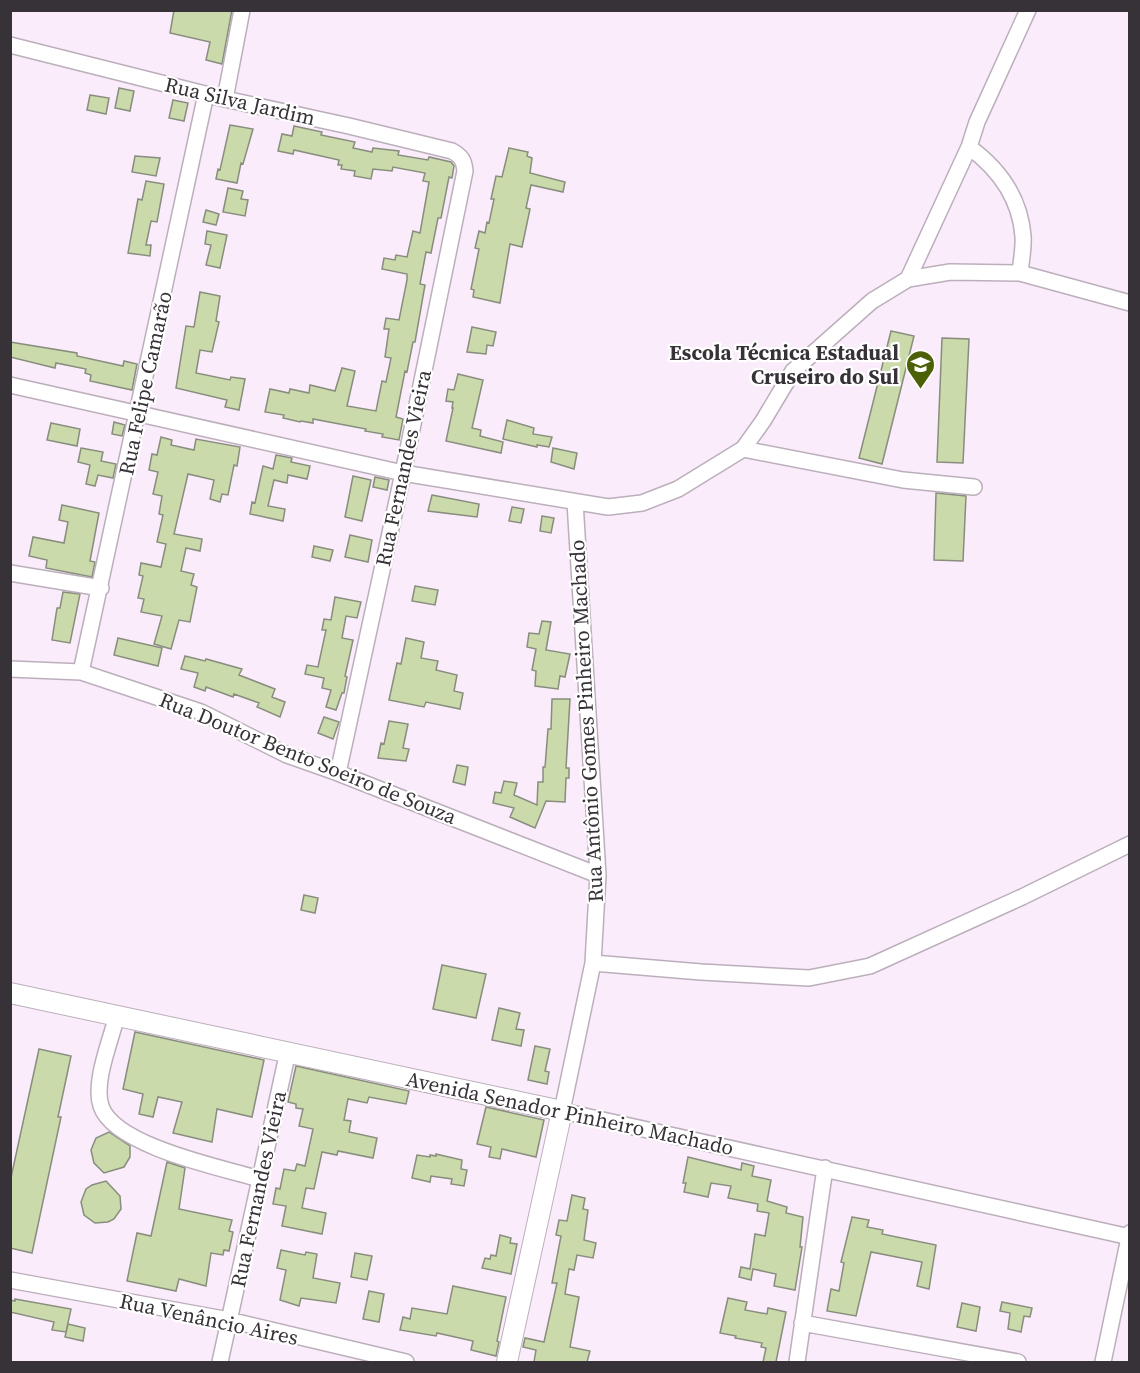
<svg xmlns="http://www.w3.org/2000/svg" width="1140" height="1373" font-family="'Source Serif 4',serif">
	<rect width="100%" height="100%" fill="#faecfa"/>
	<!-- building -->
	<path fill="#cadaab" stroke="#888d7e" stroke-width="1.5" d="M174,10h58l-10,54 -16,-4 4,-18 -40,-9z
		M119,88l15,3 -4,20 -15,-3z
		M90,95l19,3 -3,16 -19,-4z
		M173,100l15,3 -4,18 -15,-3z
		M230,125l23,4 -10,35 -2,-1 -4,20 -21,-4 2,-10 2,1z
		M294,126l28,6 -1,3 34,7 -2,6 19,4 1,-4 26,3 -1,4 30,5 1,-3 22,5 3,4 -2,12 -3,-1 -8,41h-3l-7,35 -5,-1 -6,32 5,1 -10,57h-2l-6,30 -2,-1 -9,46 7,2 -4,21 -17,-3 1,-3 -18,-3 1,-2 -53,-10v4l-12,-2 -1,1 -17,-4 1,-3 -19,-3 5,-23 19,4 1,-4 19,4 1,-8 25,6 7,-23 13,3 -8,35 29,5 6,-30 4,1 5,-24 -6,-1 4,-28h-5l2,-11 13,2 8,-40v-6l-25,-5 2,-11 11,2 1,-5 11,2 6,-26 7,2 9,-51 -6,-1 2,-8 -32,-6 -1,4 -19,-2 -2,10 -17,-3 1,-5 -14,-2 1,-4h-4l1,-5 -45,-10 -1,4 -15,-3 4,-17 10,2z
		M509,148l19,4 -1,4 5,2 -2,15 35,9 -2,10 -32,-7 -5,23 4,1 -8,38 -12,-3 -10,59 -27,-6 1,-7 -3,-1 8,-40 -4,-1 4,-17 6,2 2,-11 2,1 5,-24h-3l5,-23 6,1z
		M135,156l25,2 -4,18 -24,-4z
		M146,181l18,3 -7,38 -6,-1 -5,24h5l-1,11 -22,-3 10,-54 4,1z
		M228,188l15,3 -2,8 7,1 -3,16 -22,-4z
		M206,210l13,4 -3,11 -13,-3z
		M207,231l20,4 -7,33 -14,-3 5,-20 -6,-1z
		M200,292l20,4 -4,25 3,1 -7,30 -12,-2 -4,23 34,7 1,-3 14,2 -6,31 -14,-3 2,-7 -51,-12 10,-62 8,1z
		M472,327l24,5 -3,14 -6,-1 -1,9 -19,-2z
		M891,331l23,5 -32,128 -23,-6z
		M942,338l27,1 -6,124 -26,-1z
		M10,342l67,11v3l46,10 1,-5 13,3 -5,26 -42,-9 1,-6 -6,-2 1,-4 -30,-6 -1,5 -45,-11z
		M458,374l25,6 -11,48 9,2 -1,6 23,6 -2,11 -55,-12 7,-33h-1l1,-6 -7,-1 2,-12 6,1z
		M507,420l27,8 -1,6 19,3 -3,10 -12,-2v2l-34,-8z
		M114,422l11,3 -3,11 -10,-2z
		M51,423l29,6 -3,17 -30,-6z
		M161,437l11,3 -1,5 23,5 2,-11 44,8 -3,19 -3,-1 -6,30 -6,-1 -2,8 -10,-3 4,-19 -26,-6 -14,60 28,5 -2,12 -14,-3 -5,23 13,3 -3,11 6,2 -7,35 -11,-2 -8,29 -17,-5 8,-28 -21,-4 3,-13 -6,-1 5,-22 -4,-1 2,-12 20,4 5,-23 -9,-2 6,-27 -4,-1 3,-18 -9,-2 5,-22 -9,-2 3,-16 5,1z
		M81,448l22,4 -2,9 15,3 -3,14 -15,-3 -3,11 -9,-2 4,-19 -12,-3z
		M553,448l24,5 -3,16 -23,-7z
		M276,455l16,3 -1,4 19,4 -3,13 -19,-4 -1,8 -13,-3 -6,26 17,3 -2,12 -33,-7 2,-12 3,1 8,-37 10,3z
		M353,476l18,4 -9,41 -17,-4z
		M375,477l14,3 -2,10 -14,-3z
		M936,493l30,3 -3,65 -29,-1z
		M432,495l47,9 -2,13 -49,-6z
		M62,505l37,8 -9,48 5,1 -3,15 -46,-9 1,-8 -18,-4 4,-19 31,6 4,-21 -9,-2z
		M512,507l12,2 -3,14 -12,-2z
		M542,516l12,2 -3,15 -11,-2z
		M350,535l22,5 -4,22 -23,-5z
		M314,546l19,4 -3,11 -18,-4z
		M415,586l23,4 -3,15 -23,-4z
		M63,592l17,2 -10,49 -18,-3 5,-32h3z
		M335,597l26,5 -4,16 -11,-2 -4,22 11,2 -8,36 2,1 -3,16h-2l-6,17 -10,-3 5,-17 -9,-2 2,-10 -19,-4 2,-9 11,2 8,-37h-4l2,-11 7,1z
		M542,621l9,1 -5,28 24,4 -5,23 -5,-1 -2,13 -23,-3 1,-15 -4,-1 4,-21 -9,-2 2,-14 10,1z
		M118,638l44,10 -4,18 -44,-11z
		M406,638l18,4 -3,16 17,3 -2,9 21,5 -3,16 9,2 -3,16 -34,-7 -2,5 -35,-7 8,-37 4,1z
		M185,656l20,5 1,-2 36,10 -3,6 36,14 -3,8 13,5 -5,15 -23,-10 2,-4 -25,-9 -1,3 -27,-10 -1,4 -11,-4 4,-14 -17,-4z
		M552,699h18l-4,69h3v10h-3l-1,24 -19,-1 -11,27 -25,-11 4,-9 -21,-5 2,-11 6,1 3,-12 13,2 -3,12 23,10 1,-23h5v-15h2l3,-38h3z
		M324,717l15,5 -6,17 -15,-6z
		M389,721l19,3 -5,24 6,1 -3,12 -28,-3 3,-15 3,1z
		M457,765l11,2 -3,18 -12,-3z
		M304,895l14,3 -3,15 -14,-3z
		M442,965l44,9 -10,44 -43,-9z
		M499,1008l21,5 -4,16 8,1 -3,16 -29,-6z
		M135,1032l129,28 -12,57 -35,-8 -5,33 -39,-9 9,-31 -24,-5 -5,20 -14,-3 4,-20 -20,-5z
		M535,1046l15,3 -5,22 4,1 -2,12 -19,-4z
		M39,1049l32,7 -13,61h3l-29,136 -22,-5v-66z
		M296,1066l113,25 -3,13 -37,-7 -2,6 -19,-4 -4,21 7,1 -2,11 28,6 -4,20 -35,-7 -1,4 -15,-3 -8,37 -8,-1 -4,20 24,5 -4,21 -40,-8 4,-20 -13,-2 3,-16 4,1 4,-20 11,2 2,-7 8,2 8,-37 -14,-3 4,-17 -7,-1v-4l-8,-2z
		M486,1107l58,13 -8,37 -34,-8 -2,10 -11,-2 2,-10 -14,-3z
		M109,1132l21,14v11l-6,10 -20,6 -10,-10 -3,-13 5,-12z
		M436,1154l26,6 -1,9 6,1 -3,16 -13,-2 1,-5 -21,-3 -1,6 -18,-4 5,-23 13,2v-2l6,1z
		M688,1157l53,13 1,-7 12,3 -2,10 19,4 -4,21 20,6 -1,6 17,4 -3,30h2l-7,43 -21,-4 2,-12 -23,-5 -2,11 -12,-3 2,-10 9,2 5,-35 10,2 4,-23 -12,-2 1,-7 -30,-6 3,-12 -20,-3 -3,14 -24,-5 2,-9h-3z
		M167,1162l18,6 -6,41 53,11 -3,11 4,1 -4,19 -5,-1 -1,5 -12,-2 -5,33 -27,-7 -3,12 -49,-10 10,-48 14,3z
		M106,1181l14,15 1,13 -7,10 -6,3 -13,1 -11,-8 -3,-13 5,-13 6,-4z
		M572,1195l13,3 -2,11 5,1 -4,30 12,3 -3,15 -16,-3 -3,15 -5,-1 -4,25 14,3 -9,50 20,4 -3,11h-53l2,-12 -13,-3 2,-9 19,4 13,-59h-5l9,-47 -5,-1 3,-15 8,1z
		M852,1217l17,3 -2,7 16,3 -1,4 54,11 -7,44 -12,-3 5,-24 -51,-10 -15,64 -29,-5 4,-22 8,2 5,-28 -3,-1z
		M500,1235l11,3 -1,5 7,1 -6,30 -29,-6 3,-10 5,1 1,-4 5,1z
		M281,1250l24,5 1,-3 11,2 -4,24 27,5 -4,20 -35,-5 -2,8 -19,-6 6,-30 -9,-2z
		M355,1253l17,3 -5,24 -16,-3z
		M453,1286l53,11 -9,44 2,1 -3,14 -25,-6 2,-9 -36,-8 -1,3 -36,-6 3,-13 7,2 2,-11 35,6z
		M369,1291l15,3 -5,28 -16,-3z
		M728,1298l19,4 -2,8 22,4 1,-6 18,4 -10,50h-13l3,-14 -5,-1 1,-4 -27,-5 1,-2 -16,-3z
		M15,1299l56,10 -5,23 -14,-2 2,-8 -44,-10v-12l5,1z
		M1002,1302l30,6 -2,9 -6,-1 -3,16 -13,-3 2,-16 -10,-2z
		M962,1303l18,4 -4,24 -19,-4z
		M68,1324l17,4 -2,13 -18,-4z"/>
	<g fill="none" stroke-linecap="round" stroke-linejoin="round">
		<defs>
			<path id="minor" d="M10,45l215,54 124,27 103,25c9,5 12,9 13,20l-62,302 -65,300
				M225,99l17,-89
				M969,147c30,22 51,51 54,89 1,12 -2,25 -3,37
				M908,279l61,-132 8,-25 51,-112
				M10,385l393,88 205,34 34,-4 36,-14 65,-40 20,-28 30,-50 79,-70 36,-22 42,-7 70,1 110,30
				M743,449l160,31 71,7
				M575,502l23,373 -5,88 -31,148 568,126
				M10,573l91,15
				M10,669l71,3 120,40 86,43 51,18 260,102
				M81,672l125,-578
				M593,963l108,9 108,6 61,-12 152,-69 108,-53
				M117,1015c-6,25 -24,67 -16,91 13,40 121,62 159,73
				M10,1280l219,40 177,42
				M802,1323l216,39
				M220,1362l68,-311
				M797,1362l28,-194
				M1103,1362l27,-129"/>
			<path id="major" d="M10,993l552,118 -55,251"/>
		</defs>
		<!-- minor casing -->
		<use href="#minor" stroke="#bcafbc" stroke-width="18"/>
		<!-- major casing -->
		<use href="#major" stroke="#bcafbc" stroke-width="22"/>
		<!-- minor -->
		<use href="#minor" stroke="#fff" stroke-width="15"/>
		<!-- major -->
		<use href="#major" stroke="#fff" stroke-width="20"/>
	</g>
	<!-- icons -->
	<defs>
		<symbol id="university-pin" viewBox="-11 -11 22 30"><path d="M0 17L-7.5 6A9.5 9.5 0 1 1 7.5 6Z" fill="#4c6007" stroke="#fff"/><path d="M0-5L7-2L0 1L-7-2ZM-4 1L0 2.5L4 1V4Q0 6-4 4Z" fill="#fff"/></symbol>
	</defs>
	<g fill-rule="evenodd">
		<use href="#university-pin" x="904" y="348" width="33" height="45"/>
	</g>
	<g text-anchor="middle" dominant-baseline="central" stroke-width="4.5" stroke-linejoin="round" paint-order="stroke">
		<!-- street labels -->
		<g font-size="21" fill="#373237" stroke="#fff">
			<text transform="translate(240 101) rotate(13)">Rua Silva Jardim</text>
			<text transform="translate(145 383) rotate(-78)">Rua Felipe Camarão</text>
			<text transform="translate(403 468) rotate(-78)">Rua Fernandes Vieira</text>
			<text transform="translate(586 721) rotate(-93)">Rua Antônio Gomes Pinheiro Machado</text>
			<text transform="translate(308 758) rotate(22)">Rua Doutor Bento Soeiro de Souza</text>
			<text transform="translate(570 1113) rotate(12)">Avenida Senador Pinheiro Machado</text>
			<text transform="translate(258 1189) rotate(-78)">Rua Fernandes Vieira</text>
			<text transform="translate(209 1319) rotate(12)">Rua Venâncio Aires</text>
		</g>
		<!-- poi labels -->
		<g font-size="21" font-weight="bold" fill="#373237" stroke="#fff" text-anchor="end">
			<text x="899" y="352">Escola Técnica Estadual<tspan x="899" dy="24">Cruseiro do Sul</tspan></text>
		</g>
	</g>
	<!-- border -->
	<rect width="1140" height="1373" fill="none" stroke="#373237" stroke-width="24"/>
</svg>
